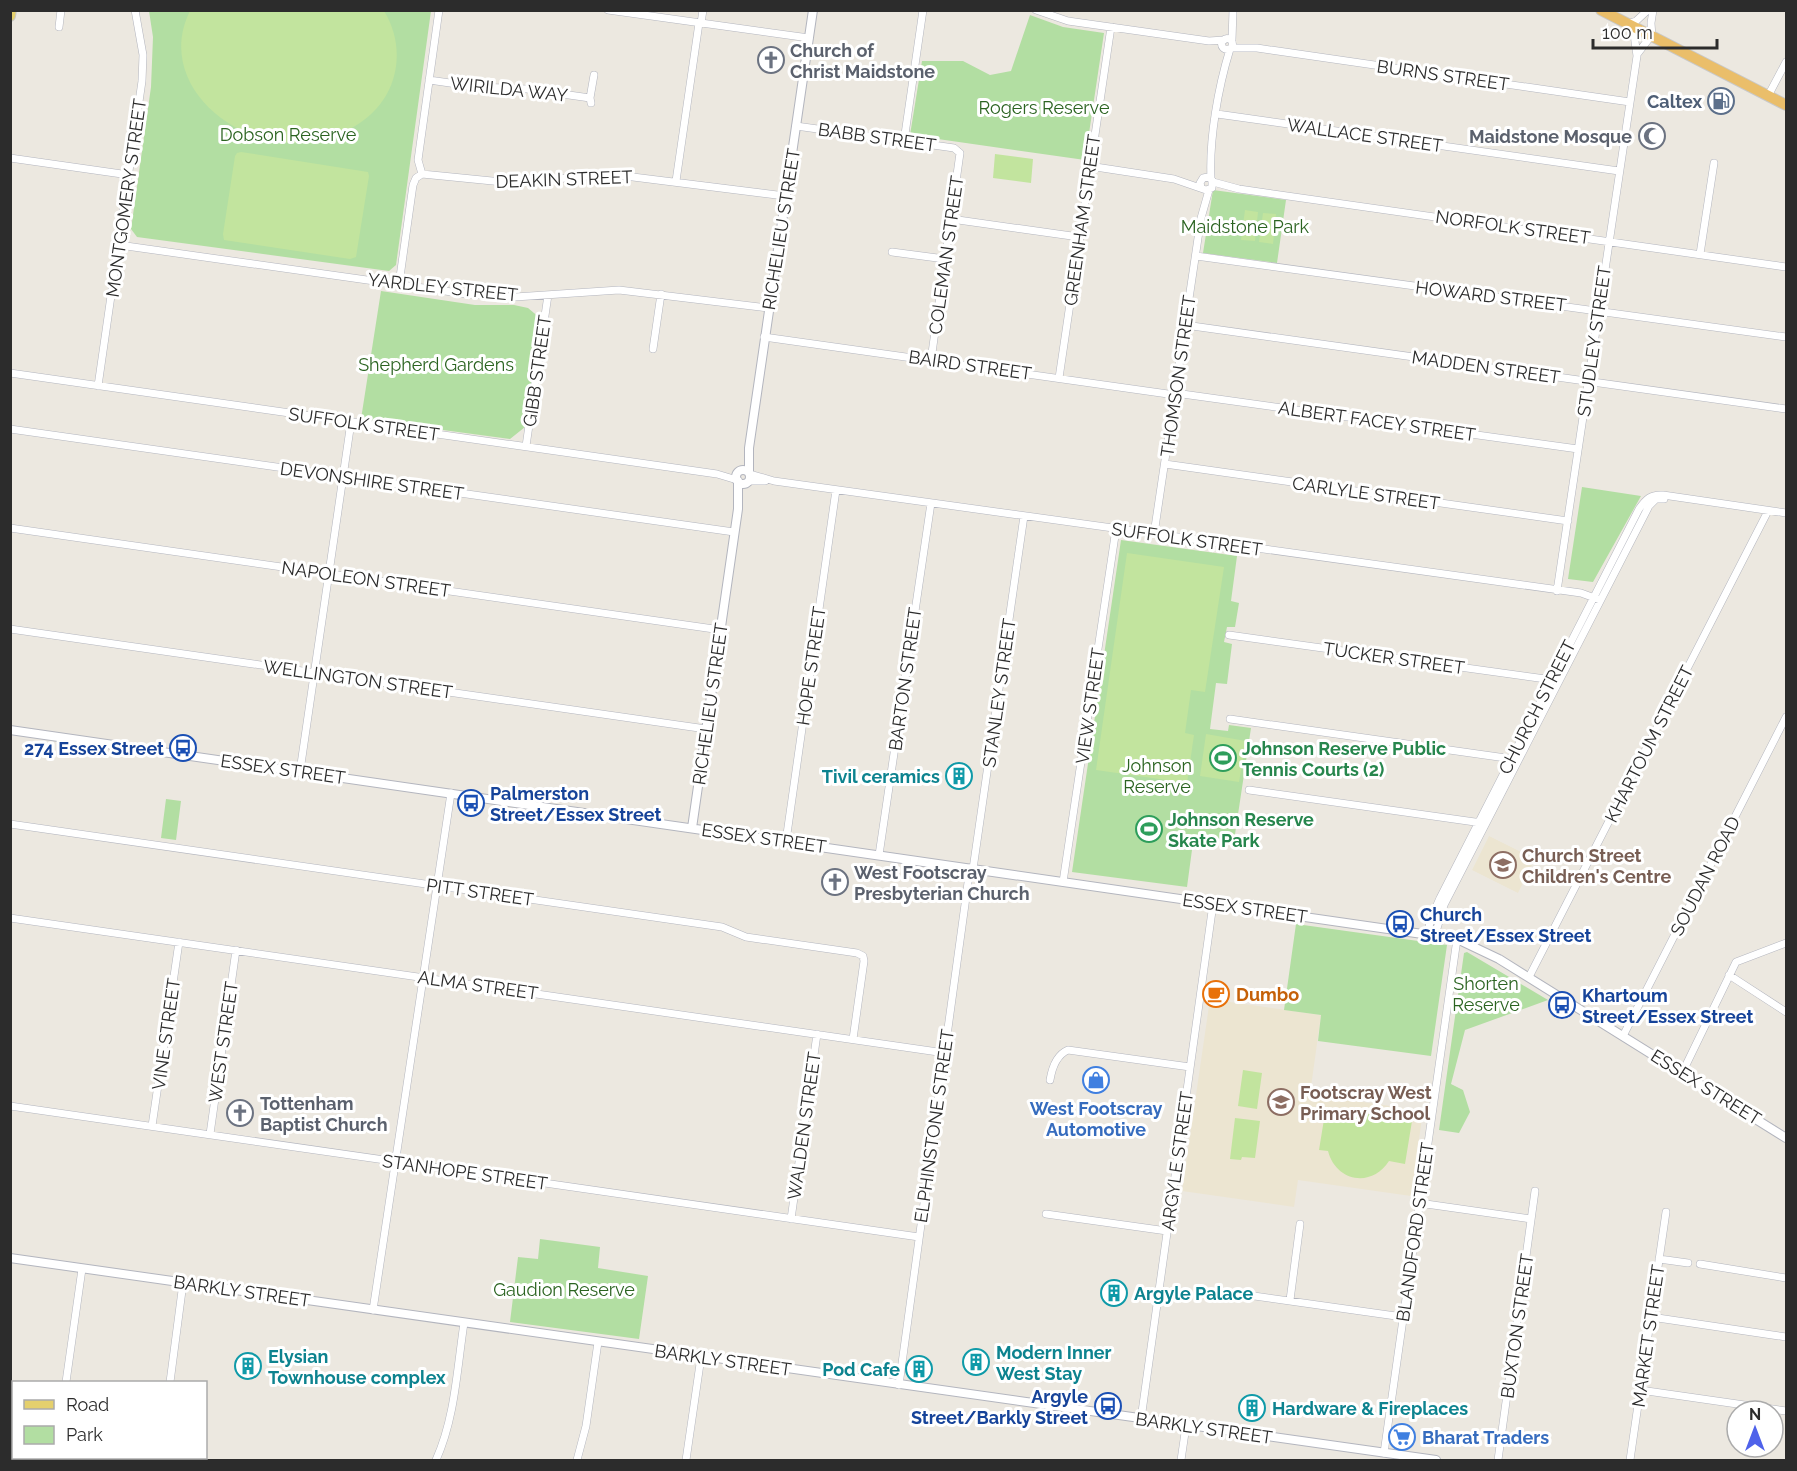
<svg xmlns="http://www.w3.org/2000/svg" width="1797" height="1471" font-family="Raleway,sans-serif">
	<rect width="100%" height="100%" fill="#ece8e0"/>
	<!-- education -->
	<path fill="#ece5d1" d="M1489,836l46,23 -17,34 -46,-23z
		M1210,999l111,16 -11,79 113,17 -12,85 -113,-16 -4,27 -112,-16z"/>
	<!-- green -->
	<path fill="#b2dea2" d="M149,11h282l-35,254 -7,6 -252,-34 -6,-8 20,-142 2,-50z
		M1030,15l33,12 41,6 -19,127 -175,-25 12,-74h41l27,14 21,-4z
		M1213,190l73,10 -9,63 -74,-10z
		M381,291l94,14h39l14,3 12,10 -15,109 -15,12 -149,-20z
		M1582,487l59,9 -48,86 -25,-3z
		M1121,540l116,16 -6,45 8,2 -4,24h-8l-3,15 8,2 -5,40 -11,-1 -6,46 18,2 1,-6 22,3 -17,113 -40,-6 -7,52 -115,-15z
		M166,799l15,2 -5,39 -15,-2z
		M1296,924l151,21 -16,111 -113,-15 3,-26 -37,-5z
		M1467,952l81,48 -83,30 -14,54 12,6 7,22 -11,21 -20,-3 25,-177z
		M540,1239l60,8 -2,21 50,8 -9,63 -129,-17 8,-65 20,2z"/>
	<!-- pitch -->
	<path fill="#c2e49e" d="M190,11h194c12,19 16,43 10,65 -6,24 -24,43 -46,54 -21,9 -44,15 -67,12 -62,-7 -123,-67 -91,-131z
		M241,152l127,20 1,4 -13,81 -6,2 -126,-19 -1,-6 12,-78 2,-3z
		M995,154l38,5 -2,24 -38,-5z
		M1245,210l13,2 -3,29 -14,-1z
		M1263,213l13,1 -3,30 -14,-2z
		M1127,553l97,14 -19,125 -14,-2 -6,43 9,2 -7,48 -91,-13z
		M1206,734l40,7 -7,41 -39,-6z
		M1243,1070l19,3 -5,36 -19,-3z
		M1326,1107l86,14 -7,43 -16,-3c-17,27 -53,21 -61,-10l-9,-1z
		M1235,1118l25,3 -5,37 -13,-1 -1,3 -11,-1z"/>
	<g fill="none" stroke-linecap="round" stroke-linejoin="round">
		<defs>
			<path id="minor" d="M608,10l201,28
				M1036,10l32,11 141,20 15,-1
				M701,23l2,-13
				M1627,24l9,-3 12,-11
				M59,27l2,-17
				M1652,37l-1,-14 2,-13
				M1221.5 44a5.5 5.5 0 1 1 11 0a5.5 5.5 0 1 1-11 0Z
				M1232,40l1,-30
				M1231,48h26l373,54
				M1638,53l13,-17
				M429,80l49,7 49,2 63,9
				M1768,96l18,-34
				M591,103l-1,-5 4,-23
				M1217,114l402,57
				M796,126l151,21 7,1 6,5 -29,207
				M904,141l19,-131
				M10,158l119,17
				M1089,166l85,13 32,11 6,-2v-8l-4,-3 -5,1 -3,5 1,4
				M422,174l-4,-14 21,-150
				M1211,179c-2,-40 7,-91 19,-130
				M676,181l23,-158
				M1213,182l26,7 547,78
				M951,219l128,18
				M119,245l347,49 49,3 104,-7 149,18
				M892,252l53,7
				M1700,254l14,-91
				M1196,256l590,81
				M399,284l14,-99 3,-7 6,-4 91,9 75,-7h37l160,20
				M1185,325l601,84
				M764,337l411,58
				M653,349l8,-55
				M10,373l707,101 20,6
				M1059,378l52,-351
				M98,386l44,-305 1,-26 -8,-45
				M1175,393l403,56
				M10,429l724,103
				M526,446l22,-151
				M1165,464l403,57
				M750,474l24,7 807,112 19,7
				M749,481h16
				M10,528l711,102
				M1154,534l47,-316 8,-28
				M1557,591l80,-535 -4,-29
				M10,629l696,100
				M1229,635l324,45
				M1230,719l283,40
				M300,771l51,-349
				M1249,790l233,33
				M10,824l712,103 24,10 111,16 6,3 1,5 -11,78
				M786,841l50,-351
				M879,855l52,-352
				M973,869l51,-353
				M1063,882l53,-353
				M10,918l935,135
				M1427,934l4,-15 9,-21 199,-389c7,-10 12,-15 24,-14l123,18
				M1435,935l9,-30 205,-399 7,-7h8
				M1729,975l57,37
				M1529,977l239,-466
				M1623,1036l163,-319
				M1685,1074l1,-9 50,-103 50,-19
				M1050,1080c2,-12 6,-25 18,-30l122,17
				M10,1106l909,131
				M152,1126l27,-184
				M210,1134l26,-184
				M1419,1203l112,16
				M1046,1214l121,17
				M791,1219l26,-185
				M1659,1259l29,4
				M1700,1264l86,14
				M1233,1293l170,24
				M1290,1300l10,-76
				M373,1310l78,-517
				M1651,1317l135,20
				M66,1382l16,-113
				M170,1382l13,-99
				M899,1385l71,-517
				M1640,1390l146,21
				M1141,1419l72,-515
				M1384,1453l73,-514
				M55,1460v-2
				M436,1460c19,-42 21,-91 28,-137
				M577,1460l9,-34 12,-84
				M686,1460l15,-103
				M1181,1460l5,-34
				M1498,1460l37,-269
				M1630,1460l36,-248"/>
			<path id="tertiary" d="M736 477a7 7 0 1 1 14 0a7 7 0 1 1-14 0Z
				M749,473v-25l64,-438
				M10,730l1447,209 42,20 287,179
				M692,828l46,-319v-28
				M10,1258l1426,202"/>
			<path id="primary" d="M10,16l1,-6"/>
			<path id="trunk" d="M1601,10l185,95"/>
		</defs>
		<!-- minor casing -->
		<use href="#minor" stroke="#b3b5be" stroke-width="8"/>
		<!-- tertiary casing -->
		<use href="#tertiary" stroke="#b3b5be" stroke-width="10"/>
		<!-- primary casing -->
		<use href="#primary" stroke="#c8c8c8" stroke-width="12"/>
		<!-- trunk casing -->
		<use href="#trunk" stroke="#c8c8c8" stroke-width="12"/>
		<!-- minor -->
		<use href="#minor" stroke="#fff" stroke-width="7"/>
		<!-- tertiary -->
		<use href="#tertiary" stroke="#fff" stroke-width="8"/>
		<!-- primary -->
		<use href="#primary" stroke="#e5d06d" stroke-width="10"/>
		<!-- trunk -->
		<use href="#trunk" stroke="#eabe6a" stroke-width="10"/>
	</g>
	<!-- icons -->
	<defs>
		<symbol id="church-ring" viewBox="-11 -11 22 22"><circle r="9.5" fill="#fff" stroke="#6b7280" stroke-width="1.5"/><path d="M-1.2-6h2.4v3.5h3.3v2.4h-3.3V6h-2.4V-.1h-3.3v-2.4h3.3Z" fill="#6b7280"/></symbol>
		<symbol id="fuel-ring" viewBox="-11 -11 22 22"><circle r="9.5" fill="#fff" stroke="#5c6f8a" stroke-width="1.5"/><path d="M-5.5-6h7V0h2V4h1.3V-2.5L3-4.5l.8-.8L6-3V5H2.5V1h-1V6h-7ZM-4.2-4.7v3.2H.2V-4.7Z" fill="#5c6f8a"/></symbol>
		<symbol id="mosque-ring" viewBox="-11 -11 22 22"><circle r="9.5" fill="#fff" stroke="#6b7280" stroke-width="1.5"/><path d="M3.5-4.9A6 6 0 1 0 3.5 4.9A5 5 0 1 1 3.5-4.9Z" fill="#6b7280"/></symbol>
		<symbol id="bus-ring" viewBox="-11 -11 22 22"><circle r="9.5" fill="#fff" stroke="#1a4fb4" stroke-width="1.5"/><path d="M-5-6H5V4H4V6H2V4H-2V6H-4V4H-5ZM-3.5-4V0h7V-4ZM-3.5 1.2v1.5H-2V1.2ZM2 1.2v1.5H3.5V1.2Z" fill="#1a4fb4"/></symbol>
		<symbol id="stadium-ring" viewBox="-11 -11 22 22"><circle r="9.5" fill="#fff" stroke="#2e9e5b" stroke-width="1.5"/><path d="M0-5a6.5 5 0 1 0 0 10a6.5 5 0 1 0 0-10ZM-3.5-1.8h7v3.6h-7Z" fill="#2e9e5b"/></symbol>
		<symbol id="building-ring" viewBox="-11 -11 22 22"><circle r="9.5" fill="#fff" stroke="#0f9aa8" stroke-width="1.5"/><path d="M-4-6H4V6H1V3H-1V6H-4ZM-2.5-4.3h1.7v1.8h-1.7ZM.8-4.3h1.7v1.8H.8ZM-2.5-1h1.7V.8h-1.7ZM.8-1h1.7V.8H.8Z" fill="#0f9aa8"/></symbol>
		<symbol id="school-ring" viewBox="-11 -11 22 22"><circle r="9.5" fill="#fff" stroke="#8d6e63" stroke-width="1.5"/><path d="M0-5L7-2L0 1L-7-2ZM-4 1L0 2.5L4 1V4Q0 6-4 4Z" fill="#8d6e63"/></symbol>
		<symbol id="cafe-ring" viewBox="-11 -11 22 22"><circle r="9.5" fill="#fff" stroke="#e8710a" stroke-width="1.5"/><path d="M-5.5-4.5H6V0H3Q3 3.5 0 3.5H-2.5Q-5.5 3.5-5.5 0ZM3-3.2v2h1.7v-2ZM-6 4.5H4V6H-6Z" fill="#e8710a"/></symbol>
		<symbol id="shop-ring" viewBox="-11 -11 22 22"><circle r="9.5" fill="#fff" stroke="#3f7fe0" stroke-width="1.5"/><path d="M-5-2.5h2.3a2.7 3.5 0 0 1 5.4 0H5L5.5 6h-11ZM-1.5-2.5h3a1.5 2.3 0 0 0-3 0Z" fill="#3f7fe0"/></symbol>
		<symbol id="supermarket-ring" viewBox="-11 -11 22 22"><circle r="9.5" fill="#fff" stroke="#3f7fe0" stroke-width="1.5"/><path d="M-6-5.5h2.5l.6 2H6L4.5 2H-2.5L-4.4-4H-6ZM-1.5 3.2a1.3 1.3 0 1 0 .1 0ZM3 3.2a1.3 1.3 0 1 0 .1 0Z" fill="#3f7fe0"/></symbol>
	</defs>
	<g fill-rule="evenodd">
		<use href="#church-ring" x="756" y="45" width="30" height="30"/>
		<use href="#fuel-ring" x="1706" y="86" width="30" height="30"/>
		<use href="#mosque-ring" x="1637" y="121" width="30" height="30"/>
		<use href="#bus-ring" x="168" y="733" width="30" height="30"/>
		<use href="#stadium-ring" x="1208" y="743" width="30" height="30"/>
		<use href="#building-ring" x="944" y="761" width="30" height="30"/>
		<use href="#bus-ring" x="456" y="788" width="30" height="30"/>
		<use href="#stadium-ring" x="1134" y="814" width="30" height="30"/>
		<use href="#school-ring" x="1488" y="850" width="30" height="30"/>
		<use href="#church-ring" x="820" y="867" width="30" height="30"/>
		<use href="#bus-ring" x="1385" y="909" width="30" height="30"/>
		<use href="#cafe-ring" x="1201" y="979" width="30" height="30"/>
		<use href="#bus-ring" x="1547" y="990" width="30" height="30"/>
		<use href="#shop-ring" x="1081" y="1065" width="30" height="30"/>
		<use href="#school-ring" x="1266" y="1087" width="30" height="30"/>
		<use href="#church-ring" x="225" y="1098" width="30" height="30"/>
		<use href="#building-ring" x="1099" y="1278" width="30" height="30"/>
		<use href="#building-ring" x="961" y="1347" width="30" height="30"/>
		<use href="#building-ring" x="233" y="1351" width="30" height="30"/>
		<use href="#building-ring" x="904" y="1354" width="30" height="30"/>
		<use href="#bus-ring" x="1093" y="1391" width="30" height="30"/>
		<use href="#building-ring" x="1237" y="1393" width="30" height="30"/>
		<use href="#supermarket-ring" x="1387" y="1422" width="30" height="30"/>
	</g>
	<g text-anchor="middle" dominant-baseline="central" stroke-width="6" stroke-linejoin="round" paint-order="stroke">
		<!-- worship labels -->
		<g font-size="18" font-weight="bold" fill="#5b616d" stroke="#fff" text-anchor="start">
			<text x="790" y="50">Church of<tspan x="790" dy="21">Christ Maidstone</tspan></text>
			<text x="1632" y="136" text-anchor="end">Maidstone Mosque</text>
			<text x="854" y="872">West Footscray<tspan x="854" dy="21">Presbyterian Church</tspan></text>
			<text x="260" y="1103">Tottenham<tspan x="260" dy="21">Baptist Church</tspan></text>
		</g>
		<!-- street labels -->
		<g font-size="18" fill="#2c2c2c" stroke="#fff">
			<text transform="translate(1443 75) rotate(8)">BURNS STREET</text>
			<text transform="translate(509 89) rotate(6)">WIRILDA WAY</text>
			<text transform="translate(1365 135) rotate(8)">WALLACE STREET</text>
			<text transform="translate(877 137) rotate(8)">BABB STREET</text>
			<text transform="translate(564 179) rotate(-2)">DEAKIN STREET</text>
			<text transform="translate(126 198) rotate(-82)">MONTGOMERY STREET</text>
			<text transform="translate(1082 220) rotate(-82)">GREENHAM STREET</text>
			<text transform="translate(1513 227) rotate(8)">NORFOLK STREET</text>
			<text transform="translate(781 229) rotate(-81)">RICHELIEU STREET</text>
			<text transform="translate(946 255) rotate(-82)">COLEMAN STREET</text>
			<text transform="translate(443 287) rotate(6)">YARDLEY STREET</text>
			<text transform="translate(1491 296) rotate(7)">HOWARD STREET</text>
			<text transform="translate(1594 341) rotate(-82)">STUDLEY STREET</text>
			<text transform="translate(970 365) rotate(8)">BAIRD STREET</text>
			<text transform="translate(1486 367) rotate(8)">MADDEN STREET</text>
			<text transform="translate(537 371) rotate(-82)">GIBB STREET</text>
			<text transform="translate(1178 376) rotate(-82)">THOMSON STREET</text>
			<text transform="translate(1377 421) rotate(8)">ALBERT FACEY STREET</text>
			<text transform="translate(364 424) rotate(8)">SUFFOLK STREET</text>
			<text transform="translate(372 481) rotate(8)">DEVONSHIRE STREET</text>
			<text transform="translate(1366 493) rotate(8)">CARLYLE STREET</text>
			<text transform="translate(1187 539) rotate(8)">SUFFOLK STREET</text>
			<text transform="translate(366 579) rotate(8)">NAPOLEON STREET</text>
			<text transform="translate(1394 658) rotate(8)">TUCKER STREET</text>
			<text transform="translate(811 666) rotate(-82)">HOPE STREET</text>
			<text transform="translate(358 679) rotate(8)">WELLINGTON STREET</text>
			<text transform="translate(905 679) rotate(-82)">BARTON STREET</text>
			<text transform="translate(999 693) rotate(-82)">STANLEY STREET</text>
			<text transform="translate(710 704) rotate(-82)">RICHELIEU STREET</text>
			<text transform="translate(1090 706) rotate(-82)">VIEW STREET</text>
			<text transform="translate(1537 707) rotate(-63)">CHURCH STREET</text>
			<text transform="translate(1649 744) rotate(-63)">KHARTOUM STREET</text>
			<text transform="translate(283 769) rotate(8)">ESSEX STREET</text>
			<text transform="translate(764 838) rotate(8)">ESSEX STREET</text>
			<text transform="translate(1705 876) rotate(-63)">SOUDAN ROAD</text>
			<text transform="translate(480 892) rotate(8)">PITT STREET</text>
			<text transform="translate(1245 908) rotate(8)">ESSEX STREET</text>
			<text transform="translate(478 985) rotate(8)">ALMA STREET</text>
			<text transform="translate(166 1034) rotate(-82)">VINE STREET</text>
			<text transform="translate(223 1042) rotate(-82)">WEST STREET</text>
			<text transform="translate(1706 1087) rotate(32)">ESSEX STREET</text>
			<text transform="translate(804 1126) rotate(-82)">WALDEN STREET</text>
			<text transform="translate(934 1126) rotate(-82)">ELPHINSTONE STREET</text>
			<text transform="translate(1177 1161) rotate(-82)">ARGYLE STREET</text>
			<text transform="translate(465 1172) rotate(8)">STANHOPE STREET</text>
			<text transform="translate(1415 1232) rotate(-82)">BLANDFORD STREET</text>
			<text transform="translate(242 1291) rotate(8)">BARKLY STREET</text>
			<text transform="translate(1517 1326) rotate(-82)">BUXTON STREET</text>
			<text transform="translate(1648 1336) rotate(-82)">MARKET STREET</text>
			<text transform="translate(723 1360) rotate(8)">BARKLY STREET</text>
			<text transform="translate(1204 1428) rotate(8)">BARKLY STREET</text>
		</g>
		<!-- service labels -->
		<g font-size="18" font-weight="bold" fill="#4e5e75" stroke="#fff" text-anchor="end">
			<text x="1702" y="101">Caltex</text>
		</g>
		<!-- park labels -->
		<g font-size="18" fill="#2b6421" stroke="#fff">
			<text x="1044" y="107">Rogers Reserve</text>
			<text x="288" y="134">Dobson Reserve</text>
			<text x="1245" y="226">Maidstone Park</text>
			<text x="436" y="364">Shepherd Gardens</text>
			<text x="1157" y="765">Johnson<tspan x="1157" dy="21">Reserve</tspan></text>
			<text x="1486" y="983">Shorten<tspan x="1486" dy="21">Reserve</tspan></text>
			<text x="564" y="1289">Gaudion Reserve</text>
		</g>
		<!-- transit labels -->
		<g font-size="18" font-weight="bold" fill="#164399" stroke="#fff" text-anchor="start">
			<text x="164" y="748" text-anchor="end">274 Essex Street</text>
			<text x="490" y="793">Palmerston<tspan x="490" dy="21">Street/Essex Street</tspan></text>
			<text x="1420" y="914">Church<tspan x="1420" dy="21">Street/Essex Street</tspan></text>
			<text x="1582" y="995">Khartoum<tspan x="1582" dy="21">Street/Essex Street</tspan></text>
			<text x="1088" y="1396" text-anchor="end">Argyle<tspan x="1088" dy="21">Street/Barkly Street</tspan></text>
		</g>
		<!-- leisure labels -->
		<g font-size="18" font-weight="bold" fill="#27864d" stroke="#fff" text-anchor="start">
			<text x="1242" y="748">Johnson Reserve Public<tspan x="1242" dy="21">Tennis Courts (2)</tspan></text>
			<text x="1168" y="819">Johnson Reserve<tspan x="1168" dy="21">Skate Park</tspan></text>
		</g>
		<!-- culture labels -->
		<g font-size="18" font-weight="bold" fill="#0d838f" stroke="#fff" text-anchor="start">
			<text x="940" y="776" text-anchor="end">Tivil ceramics</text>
			<text x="1134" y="1293">Argyle Palace</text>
			<text x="996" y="1352">Modern Inner<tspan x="996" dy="21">West Stay</tspan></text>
			<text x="268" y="1356">Elysian<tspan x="268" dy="21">Townhouse complex</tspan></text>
			<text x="900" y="1369" text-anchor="end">Pod Cafe</text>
			<text x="1272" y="1408">Hardware &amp; Fireplaces</text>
		</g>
		<!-- education labels -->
		<g font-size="18" font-weight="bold" fill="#785e54" stroke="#fff" text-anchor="start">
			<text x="1522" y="855">Church Street<tspan x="1522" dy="21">Children's Centre</tspan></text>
			<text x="1300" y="1092">Footscray West<tspan x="1300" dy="21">Primary School</tspan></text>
		</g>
		<!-- food labels -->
		<g font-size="18" font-weight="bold" fill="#c56008" stroke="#fff" text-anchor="start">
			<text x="1236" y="994">Dumbo</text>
		</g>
		<!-- shop labels -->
		<g font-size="18" font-weight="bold" fill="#366cbe" stroke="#fff">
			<text x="1096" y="1108">West Footscray<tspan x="1096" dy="21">Automotive</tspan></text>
			<text x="1422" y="1437" text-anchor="start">Bharat Traders</text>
		</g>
	</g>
	<!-- border -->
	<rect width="1797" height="1471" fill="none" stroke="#2c2c2c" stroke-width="24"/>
	<!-- legend -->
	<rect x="12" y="1381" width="195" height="78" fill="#ffffff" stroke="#ababab" stroke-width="1.5"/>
	<rect x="24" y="1400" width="30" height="9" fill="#e5d06d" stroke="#ababab" stroke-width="1.5"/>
	<text x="66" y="1411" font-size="18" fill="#2c2c2c">Road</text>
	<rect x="24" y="1426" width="30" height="18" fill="#b2dea2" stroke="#ababab" stroke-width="1.5"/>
	<text x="66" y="1441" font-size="18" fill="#2c2c2c">Park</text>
	<!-- north arrow -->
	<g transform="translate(1755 1429)"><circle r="28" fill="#ffffff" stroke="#ababab" stroke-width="1.5"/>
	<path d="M0-4.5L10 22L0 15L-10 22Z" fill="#4f62ea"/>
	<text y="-9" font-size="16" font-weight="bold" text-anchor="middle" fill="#2c2c2c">N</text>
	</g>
	<!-- scale -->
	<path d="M1593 39v9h124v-9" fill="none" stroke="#2c2c2c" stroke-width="3"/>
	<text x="1602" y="39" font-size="18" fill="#2c2c2c" stroke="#ffffff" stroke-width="4.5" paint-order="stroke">100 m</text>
</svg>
